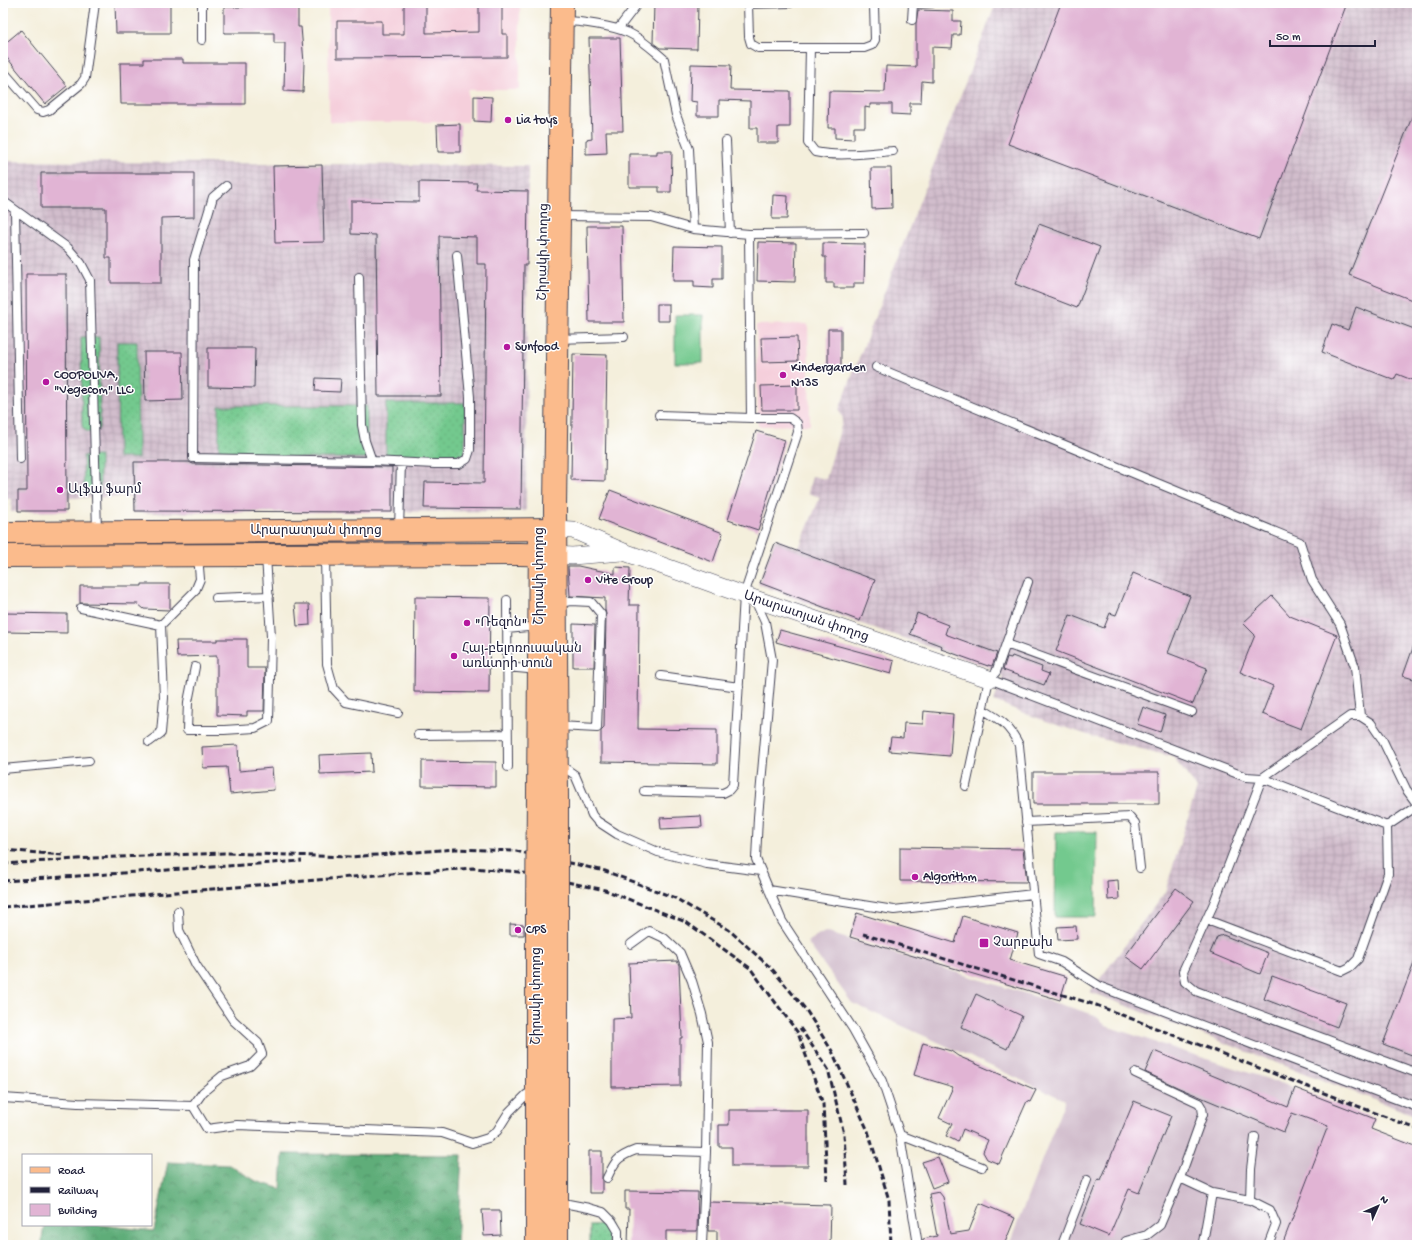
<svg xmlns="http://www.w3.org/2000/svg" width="1420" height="1248" font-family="'Gochi Hand','Noto Sans Armenian',sans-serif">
	<defs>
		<pattern id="industrial-grid" width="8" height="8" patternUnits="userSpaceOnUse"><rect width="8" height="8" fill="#d1bdcc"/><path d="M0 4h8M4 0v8" fill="none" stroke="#b3a2b0"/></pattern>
		<pattern id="grass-dots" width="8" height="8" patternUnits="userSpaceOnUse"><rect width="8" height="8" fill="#73c98e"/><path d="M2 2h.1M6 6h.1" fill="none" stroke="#63ac7b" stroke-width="1.8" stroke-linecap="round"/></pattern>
		<pattern id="forest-crowns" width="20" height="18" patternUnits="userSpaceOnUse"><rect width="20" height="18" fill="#5ead79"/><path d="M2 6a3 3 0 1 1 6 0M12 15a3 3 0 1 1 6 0" fill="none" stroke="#4d8c64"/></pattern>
	</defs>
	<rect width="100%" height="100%" fill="#fff"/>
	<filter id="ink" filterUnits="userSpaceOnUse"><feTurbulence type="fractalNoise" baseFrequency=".025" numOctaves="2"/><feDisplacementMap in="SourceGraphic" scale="8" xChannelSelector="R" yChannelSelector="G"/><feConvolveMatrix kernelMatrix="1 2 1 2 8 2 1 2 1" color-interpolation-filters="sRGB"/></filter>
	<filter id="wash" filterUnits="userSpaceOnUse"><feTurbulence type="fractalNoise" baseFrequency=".012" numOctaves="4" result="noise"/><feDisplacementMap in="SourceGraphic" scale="16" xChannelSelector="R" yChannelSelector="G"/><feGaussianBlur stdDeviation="0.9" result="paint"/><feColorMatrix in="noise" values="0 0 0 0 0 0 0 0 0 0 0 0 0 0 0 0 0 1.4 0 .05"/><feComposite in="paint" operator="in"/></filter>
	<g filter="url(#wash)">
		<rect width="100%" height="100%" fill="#f4efdc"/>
		<!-- built -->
		<path fill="#f5cfdb" d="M328,3h192v87h-52v32h-139z
			M808,324l2,101 -52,1 -2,-101z"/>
		<!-- industrial -->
		<path fill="url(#industrial-grid)" d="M996,3h421v1113l-327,-124 75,-100 32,-104 -24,-31 -79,-20 -49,-16 -51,-20 9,-24 -14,-10 -130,-44 -101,-39 17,-45 24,9 21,-51 -12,-4 4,-17 14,3 17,-60 -4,-9z
			M3,161l525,5 -2,345 -394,2v-16l-63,1 -1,13 -57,1 1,-13h-9z"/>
		<!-- railway -->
		<path fill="#d1bdcc" d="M825,932l270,83 11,11 189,62 80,31 -4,10 46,116h-408l56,-145 -213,-97 -45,-61z"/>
		<!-- grass -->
		<path fill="url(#grass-dots)" stroke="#4a7664" d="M81,337h18l1,86 -2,7c-7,3 -12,4 -16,-4z
			M117,342h20l1,116h-20z
			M386,403h79v52l-79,1z
			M219,406h148v52h-148z
			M83,456h17v38h-16z
			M609,1224v21h-19v-20z"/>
		<!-- forest -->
		<path fill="url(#forest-crowns)" stroke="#40685a" d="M283,1154l179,1 -5,90h-416l3,-20h56l54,6 14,-69 61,3 27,16 25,8z"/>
		<!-- pitch -->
		<path fill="#73c98e" stroke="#4a7664" d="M675,315h28v48h-28z
			M1056,832h41l-1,85h-41z"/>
		<g id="blocks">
			<!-- building -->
			<path fill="#e1b4d4" d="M115,3h55v30h-54z
				M244,3h54v24h3l3,36 -1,29 -19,-1 1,-48h-11v-10h-50v-26h20z
				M404,3h22v30l53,-1v-29h23v31h5v23l-170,1v-37h45v13h22z
				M654,3l44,1 -1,45 -37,-1 -7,-5z
				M1061,3h286l-88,236 -251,-95z
				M918,10l35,1v10h8l-1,14h-7l-1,13 -20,-1v35l-10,-1 -1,22h-11v12l-18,-1v-10h-22v4l-5,-1v20h-11v12l-19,-1v-10h-7l1,-37 56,1 1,-26 30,1v-44z
				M21,30l46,56 -22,18 -42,-51v-8z
				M589,38h31l3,93h-17l1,22 -21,1v-14l6,-1z
				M144,59h39v4h62v41h-124l-1,-41h24z
				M691,64l40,1 -1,25 60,1v36h-12v16h-21v-15h-7v-27l-31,-1v16h-22v-14l-7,-1z
				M474,96l18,1 -1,25 -17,-1z
				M1416,107l1,1v194l-68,-27z
				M460,124v28h-22l-1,-27z
				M657,151h15l-1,41h-12v-5h-30v-33h28z
				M322,165l2,77 -49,1 -2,-77z
				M871,168h20l1,40 -20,1z
				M41,173h153v44l-33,1v65h-50v-25h-5v-50h-65z
				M419,182l58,1 -1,7 52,1 -1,74h-3l-3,244 -97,-1 1,-26 59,1 2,-219h-9v-27l-38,-1 2,160h-63l-2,-161 -25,-1v-33l68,1z
				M773,195l15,1 -1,23h-15z
				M1039,224l61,23 -23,61 -62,-24z
				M587,226h35l2,96h-35z
				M758,242l38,1 -1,39 -38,-1z
				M823,243l42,1 -1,39h-10v5h-20v-5h-8v-26h-3z
				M674,246l48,1v32h-9v9l-19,-1v-6h-21z
				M26,274h40l1,237h-49v-20h9z
				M657,304h12v17h-12z
				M1356,307l61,23v52l-20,-8 -3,6 -72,-28 10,-28 16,6z
				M828,329h13v37h-13z
				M797,337l1,24 -36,1 -1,-24z
				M208,348h47l-1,40 -46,-1z
				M144,352h38l1,48 -38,1z
				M573,354l34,1 -2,126 -34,-1z
				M316,378l25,1 -1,13 -25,-1z
				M797,385v25h-35l-1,-24z
				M756,431l29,9 -27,90 -30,-10z
				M134,462h55l4,2 199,3v45l-257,-1z
				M610,490l113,43 -10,29 -114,-43z
				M775,543l100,37 -15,41 -100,-38z
				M568,566h10l37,8v-7l15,1 -1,37h10l-1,124 79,1v34l-116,-2v-31l3,-3 2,-114 -1,-4v-12l-35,-2z
				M1133,573l57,23 -22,57 39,15 -14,36 -137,-53 14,-36 34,13 6,-15 6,2z
				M142,584h28v24l-1,2 -25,-1 -6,-5 -58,-1v-17h62z
				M1272,596l18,20 47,19 -36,94 -39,-15 11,-28 -33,-14 15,-37 -12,-12z
				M415,597l75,1 -1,95 -75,-1z
				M295,604h14l1,21 -13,1z
				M3,613l64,1v19l-64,-1z
				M917,613l31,12 -3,9 52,19 -5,13 -4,-1v1l-47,-17 1,-3 -32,-12z
				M573,624l22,1 -1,42h-21z
				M780,630l114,31 -3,13 -115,-32z
				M217,639h30v29h18l-1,43h-17v5l-30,-1v-59l-40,1 -1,-16h41z
				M1415,642h2v38l-14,-4z
				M1012,656l30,11 -1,4 8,3 -5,11 -41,-15 4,-13 4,1z
				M1143,707l22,8 -5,17 -23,-8z
				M924,711l29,3 -3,42 -61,-5 2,-14 12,1 1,-15 19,1z
				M238,745l1,26 33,-3 2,22 -44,4 -3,-27 -24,1 -1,-21z
				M371,753l1,19 -52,2 -1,-19z
				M422,761l74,1v25l-74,-1z
				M1033,772h126v32h-126z
				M701,816l1,11 -41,2 -1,-11z
				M900,847l123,2 4,33 -127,-1z
				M1118,880l1,19 -11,1 -1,-19z
				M1176,888l18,13 -51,68 -18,-13z
				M857,913l98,30 8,-27 55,17 -8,27 57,17 -7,23 -210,-63z
				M510,924l14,1v10h-14z
				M1076,926l1,13 -19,1 -1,-13z
				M1223,935l45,18 -8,21 -50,-21 7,-16z
				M1416,958l1,1v98l-34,-13z
				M677,961l2,4 3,73h-2v48l-68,1v-68l19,-1 -2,-55z
				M1272,976l74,27 -9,24 -73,-28z
				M976,994l46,22 -15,33 -46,-22z
				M923,1043l28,8 7,5 78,34 -6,12 -3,-1 -28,63 -12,-5 -4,-7 5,-12 -25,-11 -5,13 -12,-6 6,-12 -13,-6 14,-31 -39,-12z
				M1154,1051l134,56 7,-19 80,31 -4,10 46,18v98h-135l46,-119 -36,-13 -8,19 -105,-44 -34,-16z
				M1134,1101l37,15 -32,77 -10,-4 -20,47 -29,-12 18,-45 3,1z
				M729,1110h79v56h-76v-19h-13v-22h10z
				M589,1151h13v42h-13z
				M938,1157l10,25 -16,6 -10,-26z
				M625,1191l73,1 -1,39h-31v14h-38l1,-36h-4z
				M939,1192l4,5 7,37 19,-3 11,-28 35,15 -11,27h-81v-6l14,-3 -8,-42z
				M709,1202l122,3 -1,40h-113v-14h-9z
				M482,1210h18l1,25 -17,1z"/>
		</g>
	</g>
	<g filter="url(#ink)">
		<use href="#blocks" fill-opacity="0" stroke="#424153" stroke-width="1"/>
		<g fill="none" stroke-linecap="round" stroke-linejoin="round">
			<defs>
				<path id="lane" d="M202,3v37
					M748,3v1l42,-1
					M748,4l1,33 2,7 7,4h106l8,-3 3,-5 -1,-34 -3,-3
					M912,20l1,-16 19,-1
					M562,21c18,0 51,5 67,12 13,6 24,17 35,26l12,56 13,34 4,80
					M618,29l20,-26
					M810,48l-2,95 7,9c22,5 54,1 78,-1
					M3,71l34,39 6,2 6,-2 32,-26 4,-6 10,-75
					M726,141l4,92
					M226,186l-13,11 -19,63 -1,198 179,3
					M3,201l65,47 13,15 9,17 7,251
					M15,211l5,248
					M560,216l91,1 42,12 56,5 115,-1
					M749,234l2,184
					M359,277l3,148 3,16 7,20 63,3h24l8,-5 3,-9v-53l-13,-142
					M557,339l67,-2
					M876,367l424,175 12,38 28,44 15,43 5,49
					M399,529l2,-67
					M325,556l2,108 7,25 12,13 52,11
					M216,598l53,-2
					M507,600l1,167
					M755,600l10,22 7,38 -14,157 -2,42 26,62 71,108 29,52 18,54 18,110
					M556,604l14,-3 21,1 10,12 -4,114 -39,-2
					M81,608l80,17
					M507,629l31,-3
					M1006,644l186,68
					M195,667l-7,35 -1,28h37l31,-2 14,-7 2,-84 -5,-81
					M507,667l31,3
					M661,676l78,11
					M989,679l257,98 16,1 88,-62h10l11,7 11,16 24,50 11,15
					M982,709c19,11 27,16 37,36l20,209 23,8 39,25 316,120
					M418,735l89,-1
					M149,742l12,-9 3,-35 -3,-73 34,-34 5,-12 -2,-23
					M559,764l16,11 17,40 5,6 20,13 41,18 49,12 54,7
					M3,769l86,-8
					M966,786l23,-107 7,-7 32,-90
					M644,791l79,2 6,-3 4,-5 11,-190 54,-163 -1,-9 -7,-5h-39l-92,-3
					M1417,806l-30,20 -125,-48 -48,125 -31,68 2,11 11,9 221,82
					M1026,822l104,-5 5,6 5,45
					M769,890l125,20 139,-16
					M178,911l1,19 17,35 37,55 25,23 4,11 -12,12 -28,10 -19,16 -10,14
					M1207,920l135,51 8,-4 8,-8 30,-85 -1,-48
					M631,944l18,-13 15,7 16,15 12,28 10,33 6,28 -2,110 -4,93
					M3,1098l75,5 115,3 14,23 30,-4 205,8 30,10 16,-5 9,-7 12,-19 17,-17 9,-6
					M900,1135l82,32
					M1255,1137l-4,32 -1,31 20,10 6,14 -8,21
					M607,1178c8,-17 10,-21 29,-28l70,2
					M1180,1178l32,15
					M558,1202l31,6 14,4 9,9 6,10v14
					M1126,1241l21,-6 13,-10 20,-47 23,-64 -1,-6 -3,-5 -64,-30
					M1062,1245l25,-65
					M1205,1245l-2,-3 9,-49 38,7"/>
				<path id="street" d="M555,529l18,1 51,22 131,47 234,80
					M555,555l17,1 50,-4"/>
				<path id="primary" d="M3,533l552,-4
					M3,556l517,-2 35,1"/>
				<path id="highway" d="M538,795l2,-263
					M557,796l-2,-289 7,-504
					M537,1245v-338
					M557,1245v-337"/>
			</defs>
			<!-- lane casing -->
			<use href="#lane" stroke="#424153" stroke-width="10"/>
			<!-- street casing -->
			<use href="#street" stroke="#424153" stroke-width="18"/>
			<!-- primary casing -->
			<use href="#primary" stroke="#424153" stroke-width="24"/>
			<!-- highway casing -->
			<use href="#highway" stroke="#424153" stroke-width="24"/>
			<!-- lane -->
			<use href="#lane" stroke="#fff" stroke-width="8"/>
			<!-- street -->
			<use href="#street" stroke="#fff" stroke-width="17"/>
			<!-- primary -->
			<use href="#primary" stroke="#fbbb8c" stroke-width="22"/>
			<!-- highway -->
			<use href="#highway" stroke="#fbbb8c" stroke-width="22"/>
			<!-- rail -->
			<path stroke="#22223b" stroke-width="3" stroke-dasharray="6 3" stroke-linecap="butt" d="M3,850l60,5
				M3,864l89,-6 132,-5 126,4 105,-8 61,2 89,20 70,27 54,32 43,39 34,41 26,41 36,80 21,69 2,45
				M3,881l299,-20
				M3,907l348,-30 122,-9 46,4 86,18 81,32 64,46 48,65 25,71 4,76
				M863,934l233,71 321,124
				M800,1028l28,41 16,65 3,51"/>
			<defs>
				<path id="highway-bridge" d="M557,796v112
					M537,907l1,-112"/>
			</defs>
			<!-- highway-bridge casing -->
			<use href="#highway-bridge" stroke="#424153" stroke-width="24" stroke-linecap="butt"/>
			<!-- highway-bridge -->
			<use href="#highway-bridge" stroke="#fbbb8c" stroke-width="22"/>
		</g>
	</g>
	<!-- markers -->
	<g fill="#b5179e" stroke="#fff" stroke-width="1.5">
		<circle cx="508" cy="120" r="4"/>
		<circle cx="507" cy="347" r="4"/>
		<circle cx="783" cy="375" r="4"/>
		<circle cx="46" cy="382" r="4"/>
		<circle cx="60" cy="490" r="4"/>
		<circle cx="588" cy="580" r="4"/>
		<circle cx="467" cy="623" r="4"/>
		<circle cx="454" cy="656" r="4"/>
		<circle cx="915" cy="877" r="4"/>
		<circle cx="518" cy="930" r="4"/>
		<rect x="979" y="938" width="10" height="10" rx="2"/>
	</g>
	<g text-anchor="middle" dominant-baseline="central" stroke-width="3" stroke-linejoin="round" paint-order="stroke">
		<!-- poi labels -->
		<g font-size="13" fill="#22223b" stroke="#fff" text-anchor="start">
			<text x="516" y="120">Lia toys</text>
			<text x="515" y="347">Sunfood</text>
			<text x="791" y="368">Kindergarden<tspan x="791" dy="15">N135</tspan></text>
			<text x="54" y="375">COOPOLIVA,<tspan x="54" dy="15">"Vegecom" LLC</tspan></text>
			<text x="68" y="490">Ալֆա ֆարմ</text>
			<text x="596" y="580">Vite Group</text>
			<text x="475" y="623">"Ռեզոն"</text>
			<text x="462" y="649">Հայ-բելոռուսական<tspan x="462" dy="15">առևտրի տուն</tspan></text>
			<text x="923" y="877">Algorithm</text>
			<text x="526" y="930">CPS</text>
			<text x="993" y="943">Չարբախ</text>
		</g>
		<!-- street labels -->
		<g font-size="13" fill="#22223b" stroke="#fff">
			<text transform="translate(544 252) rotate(-89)">Շիրակի փողոց</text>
			<text x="316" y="531">Արարատյան փողոց</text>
			<text transform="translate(540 576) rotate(-90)">Շիրակի փողոց</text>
			<text transform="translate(806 617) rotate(19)">Արարատյան փողոց</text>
			<text transform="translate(537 996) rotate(-90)">Շիրակի փողոց</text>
		</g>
	</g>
	<!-- margin -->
	<rect width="1420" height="1248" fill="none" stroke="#fff" stroke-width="16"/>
	<!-- legend -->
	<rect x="22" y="1154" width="130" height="72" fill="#ffffff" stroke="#a7a7b1"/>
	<rect x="30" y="1167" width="20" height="6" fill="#fbbb8c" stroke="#a7a7b1"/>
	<text x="58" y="1174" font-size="12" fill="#22223b">Road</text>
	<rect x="30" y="1187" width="20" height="6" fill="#22223b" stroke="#a7a7b1"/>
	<text x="58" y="1194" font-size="12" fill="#22223b">Railway</text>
	<rect x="30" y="1204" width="20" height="12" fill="#e1b4d4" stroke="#a7a7b1"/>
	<text x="58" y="1214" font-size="12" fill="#22223b">Building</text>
	<!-- north arrow -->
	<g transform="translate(1378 1206) rotate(45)" stroke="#ffffff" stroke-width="3" paint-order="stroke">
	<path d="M0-3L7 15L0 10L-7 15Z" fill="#22223b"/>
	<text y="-6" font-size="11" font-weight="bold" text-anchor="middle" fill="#22223b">N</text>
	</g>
	<!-- scale -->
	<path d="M1270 40v6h105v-6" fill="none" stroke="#22223b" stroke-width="2"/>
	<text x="1276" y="40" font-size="12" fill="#22223b" stroke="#ffffff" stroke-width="3" paint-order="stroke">50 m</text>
</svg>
